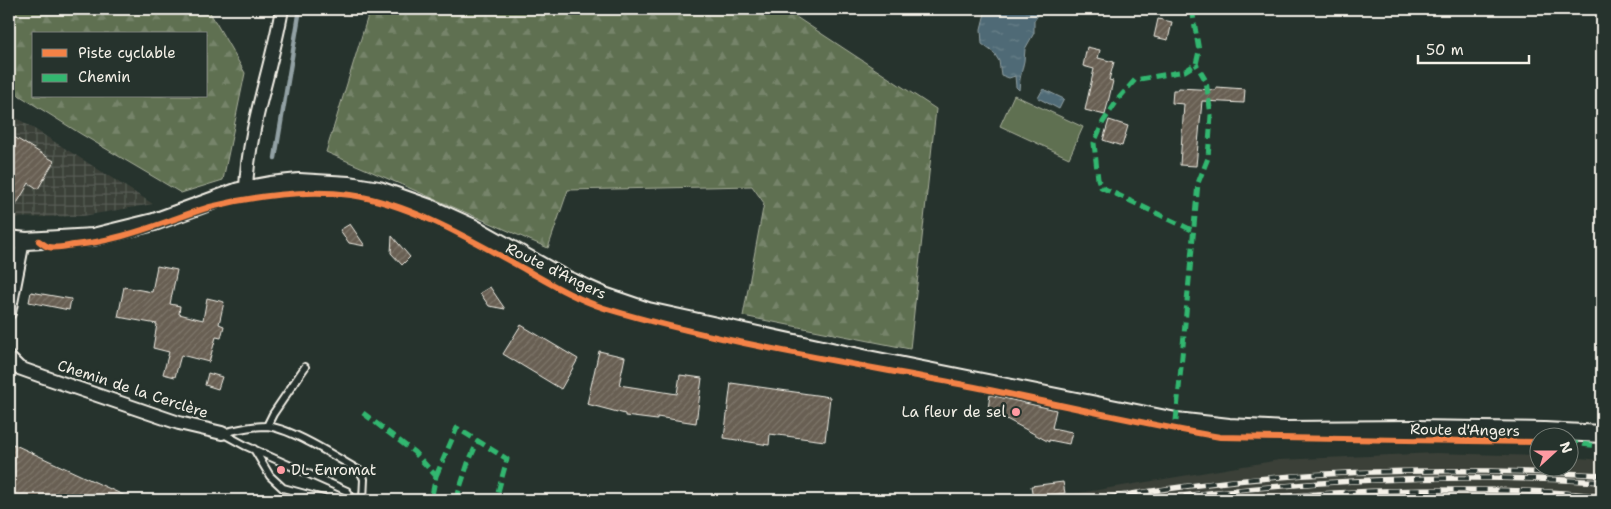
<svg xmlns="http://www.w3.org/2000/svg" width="1611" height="509" font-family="'Shantell Sans',sans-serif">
	<defs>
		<pattern id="industrial-grid" width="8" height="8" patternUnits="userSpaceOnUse" patternTransform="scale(1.25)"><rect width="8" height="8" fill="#3a4038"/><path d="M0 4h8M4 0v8" fill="none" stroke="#575c55"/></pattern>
		<pattern id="forest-firs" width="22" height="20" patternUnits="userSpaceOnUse" patternTransform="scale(1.25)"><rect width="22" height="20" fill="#5e6f51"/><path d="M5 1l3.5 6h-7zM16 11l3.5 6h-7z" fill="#76846a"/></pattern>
		<pattern id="water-ripples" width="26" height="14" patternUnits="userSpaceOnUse" patternTransform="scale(1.25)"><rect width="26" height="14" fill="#506b76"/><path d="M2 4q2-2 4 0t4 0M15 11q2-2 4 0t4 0" fill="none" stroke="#6a818a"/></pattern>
		<pattern id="building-hatch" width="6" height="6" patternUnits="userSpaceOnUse" patternTransform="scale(1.25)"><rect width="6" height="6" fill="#685f52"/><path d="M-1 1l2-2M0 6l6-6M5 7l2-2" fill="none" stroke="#7e766b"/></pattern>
	</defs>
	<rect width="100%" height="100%" fill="#26332d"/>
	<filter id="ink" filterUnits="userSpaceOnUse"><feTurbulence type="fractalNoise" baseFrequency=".02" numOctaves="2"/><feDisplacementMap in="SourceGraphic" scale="10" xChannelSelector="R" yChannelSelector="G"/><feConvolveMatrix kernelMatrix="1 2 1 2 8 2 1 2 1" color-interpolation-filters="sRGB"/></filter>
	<g filter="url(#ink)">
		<!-- built -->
		<path fill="#3a4038" d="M1436,453l102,3v10h30l1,-9 33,3v40h-565l242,-40z"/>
		<!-- industrial -->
		<path fill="url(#industrial-grid)" d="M9,113l144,91 -70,12 -74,2z"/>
		<!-- forest -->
		<path fill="url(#forest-firs)" stroke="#a9b09c" fill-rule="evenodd" d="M9,9h199l37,64 -22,107 -42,13 -100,-59 -72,-45zM34,34h172v62h-172z
			M370,9h414l152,100 -26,240 -167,-33 21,-113 -12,-17 -184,4 -20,58 -222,-96z"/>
		<!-- pitch -->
		<path fill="#5e6f51" stroke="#a9b09c" d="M1014,95l69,32 -14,31 -69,-32z"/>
		<!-- water -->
		<path fill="url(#water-ripples)" stroke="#92a1a4" d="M986,9h52l2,3 -6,9v12l-9,16 -1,12 -4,18 -1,11 -3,-3 -1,-11 -6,2 -8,-3 -2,-14 -5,-8 -12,-9 -1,-15z
			M1043,89l21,10 -5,10 -21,-11z"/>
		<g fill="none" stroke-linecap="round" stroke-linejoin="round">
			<!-- stream -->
			<path stroke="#92a1a4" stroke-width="4.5" d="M275,158l25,-149"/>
		</g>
		<!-- building -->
		<path fill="url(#building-hatch)" stroke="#f4f1e8" d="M1158,19l14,3 -4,18 -14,-3z
			M1087,47l13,3 -2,8 16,4 -5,18 4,1 -8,34 -20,-5 9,-41 -11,-3z
			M1216,87l29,2 -1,14 -42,-2 -6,65 -16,-1 4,-61 -12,-1 1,-13h5l1,-2 37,2z
			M1109,120l19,6 -6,20 -19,-6z
			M9,134l45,27 -16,28 -9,-6 -20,34z
			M350,224l15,22 -16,-3 -9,-13z
			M392,236l18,21 -8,8 -11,-12z
			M157,266l20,4 -7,34 10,2 -1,8 24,6 4,-22 17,4 -5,22 5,2 -3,12 -5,-1 -7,25 -28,-7 -6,22 -12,-3 6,-22 -16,-4 4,-24 -39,-7 6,-30 28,5z
			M490,287l15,22 -16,-3 -9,-13z
			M31,292l40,7 -2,11 -40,-8z
			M521,325l57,34 -17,30 -58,-35z
			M599,351l26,6 -6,28 58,9 3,-19 22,3 -6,45 -39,-6v3l-32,-4v-2l-38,-10z
			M208,373l14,4 -4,12 -13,-4z
			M731,383l99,14 -5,44 -55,-7 -1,11 -45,-7z
			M990,395l66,15 -4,18 20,4 -3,12 -20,-4v2l-61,-33z
			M13,444l121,56h-125v-46z
			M1063,482l2,11 -32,5 -2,-12z"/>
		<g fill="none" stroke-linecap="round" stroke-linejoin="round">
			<defs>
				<path id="service" d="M267,426l6,-12 32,-47
					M222,433c14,-3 28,-7 43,-7 25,1 72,32 95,45l4,8 -1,21
					M222,433l24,13 101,45 6,9
					M254,449l16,27 13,12 44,12"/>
				<path id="minor" d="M246,189c2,-60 26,-121 36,-180
					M9,313l14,-72
					M9,358l10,10 31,11 129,44 43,10"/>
				<path id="tertiary" d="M9,239l17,2 67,-4 61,-15 85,-31 31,-6 29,-3 50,3 30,5 51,18 42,19 89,50 43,19 44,15 220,48 308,62 53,6 56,3 129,-1 130,2 58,3"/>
			</defs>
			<!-- service casing -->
			<use href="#service" stroke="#f4f1e8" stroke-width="10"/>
			<!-- minor casing -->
			<use href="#minor" stroke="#f4f1e8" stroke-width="16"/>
			<!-- tertiary casing -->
			<use href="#tertiary" stroke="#f4f1e8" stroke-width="20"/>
			<!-- service -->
			<use href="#service" stroke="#26332d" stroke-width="6"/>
			<!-- minor -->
			<use href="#minor" stroke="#26332d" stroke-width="12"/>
			<!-- tertiary -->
			<use href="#tertiary" stroke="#26332d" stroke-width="16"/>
			<defs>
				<path id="rail" d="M1095,500c167,-30 338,-34 507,-25
					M1151,500c149,-20 301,-27 451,-18
					M1256,500c70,-9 139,-10 209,-10 46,0 92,1 137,7"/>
			</defs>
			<!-- rail casing -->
			<use href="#rail" stroke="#f4f1e8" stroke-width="5.5"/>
			<!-- rail -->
			<use href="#rail" stroke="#26332d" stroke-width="4" stroke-dasharray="11" stroke-linecap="butt"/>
			<!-- quiet -->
			<path stroke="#33b770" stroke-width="5" stroke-dasharray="10 5" stroke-linecap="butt" d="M1192,9l7,42 -3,13 -11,7 -50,9 -16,18 -16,24 -9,21 4,36 3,8 93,44
				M363,413l51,39 22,24 -5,24
				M1176,421l22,-238 10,-25 3,-43 -5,-34 -10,-17
				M1568,443l34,3
				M436,476l21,-48 50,31 -9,33 -4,8
				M456,500l12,-37 10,-22"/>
			<defs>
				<path id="cycleway" d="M39,241c3,2 6,5 10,6 7,2 18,-1 25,-2 33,-3 64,-13 95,-24 14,-5 27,-10 41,-14 43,-11 97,-18 141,-12 61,9 122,46 175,75 25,14 50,29 78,38 113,34 234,53 350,75 89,17 177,39 266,54l318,5"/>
			</defs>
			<!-- cycleway casing -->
			<use href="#cycleway" stroke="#26332d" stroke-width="9"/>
			<!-- cycleway -->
			<use href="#cycleway" stroke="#f48246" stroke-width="6"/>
		</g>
	</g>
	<!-- markers -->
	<g fill="#ff9aa2" stroke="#26332d" stroke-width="2">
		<circle cx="1016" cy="412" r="5"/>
		<circle cx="281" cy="470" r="5"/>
	</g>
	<g text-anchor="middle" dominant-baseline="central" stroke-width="5" stroke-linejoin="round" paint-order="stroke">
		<!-- street labels -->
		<g font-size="15" fill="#f4f1e8" stroke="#26332d">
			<text transform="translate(556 271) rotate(26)">Route d'Angers</text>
			<text transform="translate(133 389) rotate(18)">Chemin de la Cerclère</text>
			<text transform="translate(1465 430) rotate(1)">Route d'Angers</text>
		</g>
		<!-- poi labels -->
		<g font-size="15" fill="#f4f1e8" stroke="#26332d" text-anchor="end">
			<text x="1006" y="412">La fleur de sel</text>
			<text x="291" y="470" text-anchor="start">DL Enromat</text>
		</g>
	</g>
	<!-- margin -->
	<rect width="1611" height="509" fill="none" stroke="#26332d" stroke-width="30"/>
	<rect x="15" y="15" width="1581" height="479" fill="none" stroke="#f4f1e8" stroke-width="2" filter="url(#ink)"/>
	<!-- legend -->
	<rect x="32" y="32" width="175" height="65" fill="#26332d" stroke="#787f78"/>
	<rect x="42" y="49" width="25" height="8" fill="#f48246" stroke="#787f78"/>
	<text x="78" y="58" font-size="15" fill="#f4f1e8">Piste cyclable</text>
	<rect x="42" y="74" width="25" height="8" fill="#33b770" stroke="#787f78"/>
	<text x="78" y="82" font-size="15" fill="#f4f1e8">Chemin</text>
	<!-- north arrow -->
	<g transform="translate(1554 452) rotate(69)"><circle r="24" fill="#26332d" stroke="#787f78"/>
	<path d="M0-4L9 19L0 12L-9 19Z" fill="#ff9aa2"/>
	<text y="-8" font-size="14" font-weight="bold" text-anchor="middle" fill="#f4f1e8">N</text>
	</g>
	<!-- scale -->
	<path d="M1418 55v8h111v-8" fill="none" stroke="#f4f1e8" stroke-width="2.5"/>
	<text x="1426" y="55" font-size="15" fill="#f4f1e8" stroke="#26332d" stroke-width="4" paint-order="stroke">50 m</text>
</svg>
